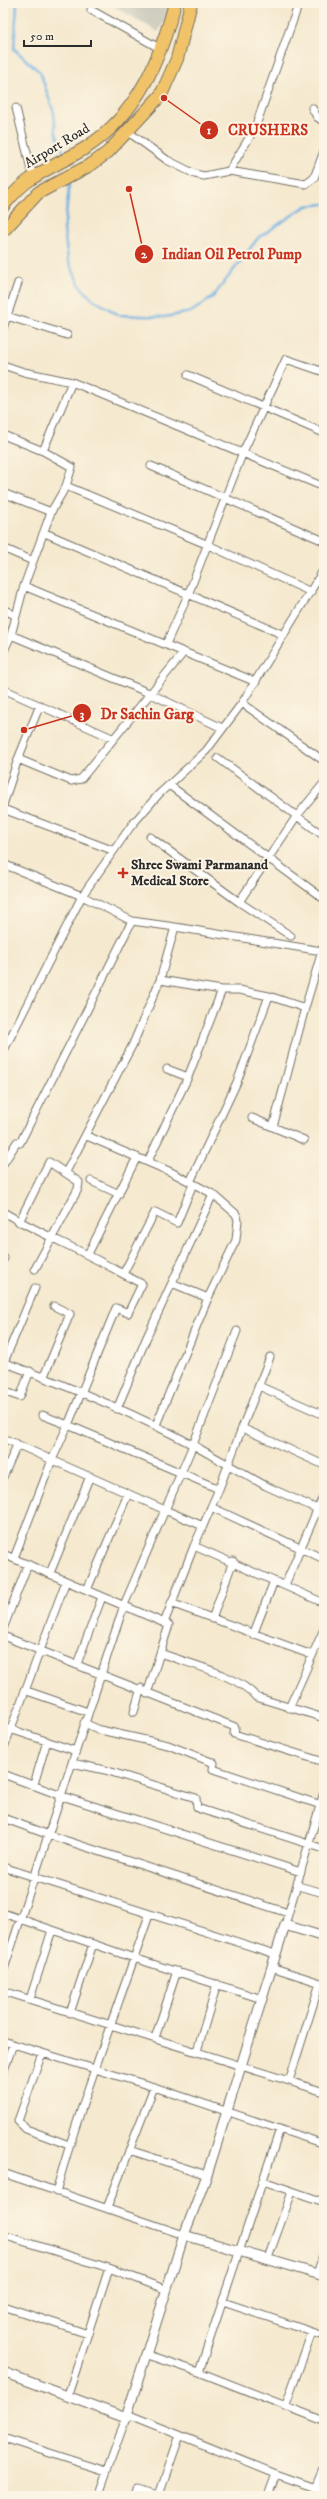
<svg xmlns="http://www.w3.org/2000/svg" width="327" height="2499" font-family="'IM FELL DW Pica',serif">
	<rect width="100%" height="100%" fill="#fcf5e5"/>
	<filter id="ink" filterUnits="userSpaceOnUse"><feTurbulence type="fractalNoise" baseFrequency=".025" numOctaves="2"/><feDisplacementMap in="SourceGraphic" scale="8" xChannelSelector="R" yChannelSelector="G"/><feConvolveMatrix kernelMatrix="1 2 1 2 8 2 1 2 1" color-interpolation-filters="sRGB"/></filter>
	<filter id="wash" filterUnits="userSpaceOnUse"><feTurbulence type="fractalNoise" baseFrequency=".012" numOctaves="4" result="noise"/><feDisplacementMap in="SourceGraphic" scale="16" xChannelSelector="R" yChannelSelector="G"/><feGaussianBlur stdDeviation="0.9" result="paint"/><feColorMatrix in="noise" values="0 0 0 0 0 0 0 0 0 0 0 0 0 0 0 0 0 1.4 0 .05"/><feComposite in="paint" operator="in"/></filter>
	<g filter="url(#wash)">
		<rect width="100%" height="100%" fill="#f5e9cf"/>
		<!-- industrial -->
		<path fill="#c6c5b8" d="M109,3h63l-2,9 -12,20z"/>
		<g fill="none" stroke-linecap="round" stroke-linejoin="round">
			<!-- stream -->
			<path stroke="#6db0e2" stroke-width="2.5" d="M17,3l-3,46 26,23 14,41 2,19 9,24
				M70,180l-6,50 4,30 12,26 11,12 28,17 46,2 26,-5 22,-15 45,-59 48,-32 18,-2"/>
		</g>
	</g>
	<g filter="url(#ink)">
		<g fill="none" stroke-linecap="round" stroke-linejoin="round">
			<defs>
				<path id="minor" d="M91,10l70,39
					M16,108l17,69
					M312,108l5,9 7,5
					M127,131l40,29 28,14 9,2 25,-5 77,13 8,-6 10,-27
					M229,171l26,-43 44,-125
					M7,316l60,19
					M3,328l15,-45
					M3,365l21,7 48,10 252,105
					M188,375l136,58
					M3,435l40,16 29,16 -6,19 -15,26 -27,74 -13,49 -8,18
					M43,451l29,-69
					M151,466l173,75
					M66,486l140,58 105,48
					M3,493l48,19
					M45,533l239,102
					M3,548l30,13
					M24,586l232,96
					M3,609l13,7
					M11,635l138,58 73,35
					M166,644l22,-49 55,-143 43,-93 38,13
					M3,689l109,49
					M242,703l82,58
					M218,758l106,78
					M18,759l53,22 10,-2 103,-127
					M169,785l155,114
					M3,805l15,-46 22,-54
					M3,809l109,41
					M150,837l89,65 52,34
					M3,864l79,32 49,-70 28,-32 47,-43 36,-48 82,-134
					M239,902l57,-85 28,-34
					M175,927l147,24 -17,57
					M160,980l62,10 -34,87 -21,-8
					M3,1052l79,-156 50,25 43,6 -15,53 -27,64 -67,128
					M252,1118l21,9 32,-119 -36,-12
					M273,1127l31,13
					M87,1136l84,36 42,22 23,20 2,6 -2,20 -28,58 -52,127
					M20,1143l112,-222
					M148,1161l40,-84
					M3,1164l14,-22
					M91,1181l28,13
					M190,1182l47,-100 32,-86 -30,-6h-17
					M193,1184l-16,39 -22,-11 -32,62 19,10 -14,29 -12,-5 -48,117 151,64 -8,18 113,52
					M3,1212c39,23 81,39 120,62
					M19,1222l30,-60 30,20 -1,7 -43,80
					M88,1254l49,-97
					M3,1260l1,-2
					M172,1283l36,15
					M3,1362c65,24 129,50 190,83l44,-114
					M4,1362l31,-74
					M44,1376l26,-62 -16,-8
					M259,1386l65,29
					M3,1391l17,6 10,-26
					M117,1409l29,-70 67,-145
					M242,1428l28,-71
					M3,1438l49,22 16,-35 -26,-10
					M3,1477l14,-32
					M219,1489l23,-61 82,37
					M324,1512l-58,-26 -73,-41 -28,65 38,16 -9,20 130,57
					M203,1526l8,-19
					M3,1554l166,71 -9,28c26,10 79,22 96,44l68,21
					M50,1573l40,-97
					M285,1585l39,-91
					M87,1590l41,-96
					M171,1603l141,52
					M212,1619l21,-58
					M164,1623l30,-77
					M3,1629l25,-65
					M253,1635l21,-54
					M3,1636l232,91 -1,7 90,28
					M77,1664l25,-67
					M24,1690l64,22
					M147,1694l13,-41
					M289,1708l35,-79
					M134,1712l7,-24
					M84,1723l16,7 68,15 46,18 -1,6 111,37
					M10,1729l66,22
					M3,1750l63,-169
					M72,1763l33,7 91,28 1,10 127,41
					M3,1774l59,22 239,76
					M34,1784l13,-43
					M3,1818l46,17 239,78
					M3,1867l272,87
					M298,1886l26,7
					M3,1913l131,45 128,41
					M285,1925l39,-133
					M271,1967l53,17
					M3,1972l121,-367 41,-95 -113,-50 -38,98
					M3,1991l321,101
					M30,1999l22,-69
					M70,2013l23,-69
					M155,2038l22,-67
					M3,2041l151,46 170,57
					M197,2051l20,-67
					M42,2053l-24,68 8,8 43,16
					M3,2073l10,-29
					M289,2081l31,-98
					M129,2150l78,25
					M3,2173l181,62
					M263,2181l61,21
					M56,2192c26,-94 62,-185 93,-277
					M107,2208l47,-121
					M3,2235l106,33 58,22
					M268,2258l24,-66
					M317,2274l7,-22
					M223,2302l101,34
					M3,2306l85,28
					M145,2354l54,18 125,49
					M199,2372l81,-243
					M68,2395l41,-127
					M285,2407l27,-75
					M127,2414l149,60 48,17
					M3,2438l103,33
					M315,2488l9,-21
					M3,2494l5,2
					M159,2495l21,-60
					M98,2496l28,-78
					M134,2496l2,-7 27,7
					M268,2496l8,-22"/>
				<path id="tertiary" d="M184,2235l140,41
					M3,2372l123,46 58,-183 23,-60 78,-250 39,12"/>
				<path id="primary" d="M3,206c9,-11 19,-22 31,-29 17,-11 36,-19 53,-30 51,-33 73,-88 88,-144
					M3,231l35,-38 54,-29 16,-12 53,-57 16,-36 14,-56"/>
			</defs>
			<!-- minor casing -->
			<use href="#minor" stroke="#726e64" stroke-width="9"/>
			<!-- tertiary casing -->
			<use href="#tertiary" stroke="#726e64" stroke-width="11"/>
			<!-- primary casing -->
			<use href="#primary" stroke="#726e64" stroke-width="14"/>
			<!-- minor -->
			<use href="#minor" stroke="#fff" stroke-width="7"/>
			<!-- tertiary -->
			<use href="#tertiary" stroke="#fff" stroke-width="9"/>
			<!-- primary -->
			<use href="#primary" stroke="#f1c369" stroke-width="12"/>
		</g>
	</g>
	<!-- markers -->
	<path fill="#c8321e" stroke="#fcf5e5" stroke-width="1.5" d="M121 867h4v4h4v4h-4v4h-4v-4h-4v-4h4z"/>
	<g text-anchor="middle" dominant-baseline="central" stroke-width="4" stroke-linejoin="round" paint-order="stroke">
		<!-- street labels -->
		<g font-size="14" fill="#2b2b2b" stroke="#fcf5e5">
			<text transform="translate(57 146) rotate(-31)">Airport Road</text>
		</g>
		<!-- poi labels -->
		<g font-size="14" font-weight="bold" fill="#2b2b2b" stroke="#fcf5e5" text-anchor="start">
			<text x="131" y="865">Shree Swami Parmanand<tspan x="131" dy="16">Medical Store</tspan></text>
		</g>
	</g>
	<!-- callouts -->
	<path fill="none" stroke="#c8321e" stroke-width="1.5" d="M164 98L209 130M129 189L144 254M24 730L82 713"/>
	<g fill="#c8321e" stroke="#fcf5e5" stroke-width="1.5">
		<circle cx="164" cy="98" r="4"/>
		<circle cx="129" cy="189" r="4"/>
		<circle cx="24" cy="730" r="4"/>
		<circle cx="209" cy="130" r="10"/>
		<circle cx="144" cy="254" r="10"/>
		<circle cx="82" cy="713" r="10"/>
	</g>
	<g font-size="12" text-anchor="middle" font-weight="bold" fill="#fff">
		<text x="209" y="134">1</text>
		<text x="144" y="258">2</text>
		<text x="82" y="718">3</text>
	</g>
	<g font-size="15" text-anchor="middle" font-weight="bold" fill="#c8321e" stroke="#fcf5e5" stroke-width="4" stroke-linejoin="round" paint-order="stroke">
		<text x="268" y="135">CRUSHERS</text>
		<text x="232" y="259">Indian Oil Petrol Pump</text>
		<text x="147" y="719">Dr Sachin Garg</text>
	</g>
	<!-- margin -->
	<rect width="327" height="2499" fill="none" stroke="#fcf5e5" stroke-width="16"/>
	<!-- scale -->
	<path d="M24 40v6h67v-6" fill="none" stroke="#2b2b2b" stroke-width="2"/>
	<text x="30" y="40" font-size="12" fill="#2b2b2b" stroke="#fcf5e5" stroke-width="3" paint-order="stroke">50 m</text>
</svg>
